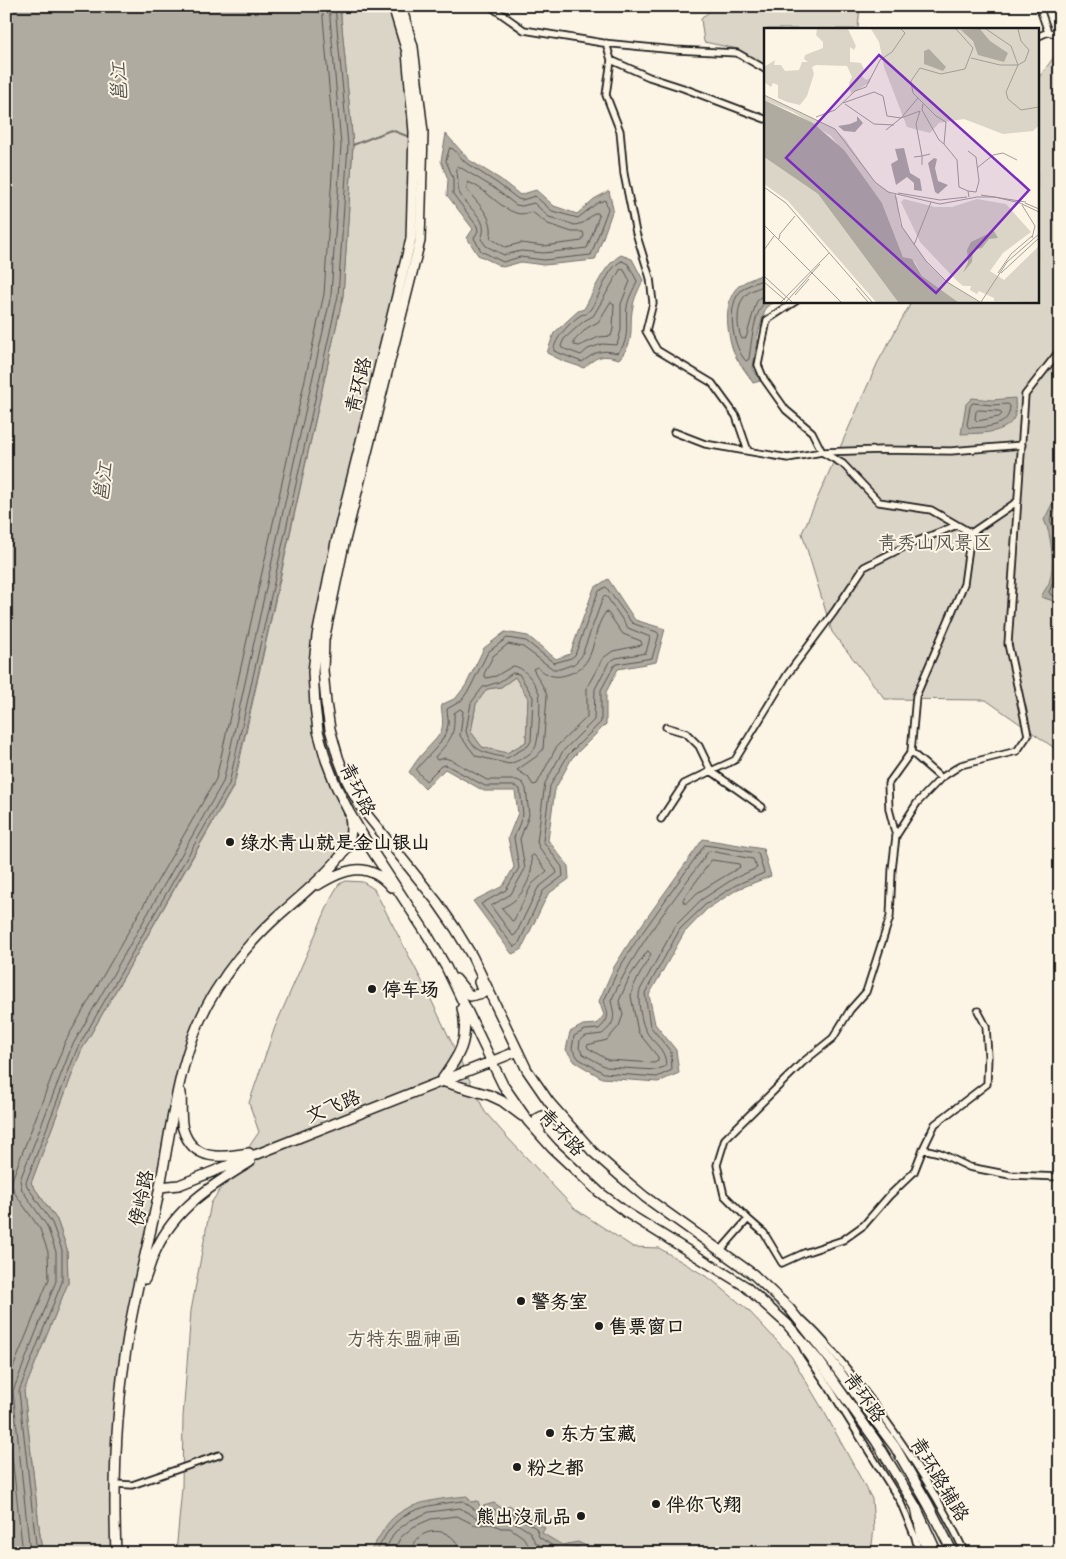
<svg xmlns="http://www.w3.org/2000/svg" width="1066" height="1559" font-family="Sriracha,'LXGW WenKai TC',sans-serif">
	<rect width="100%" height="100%" fill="#fcf5e5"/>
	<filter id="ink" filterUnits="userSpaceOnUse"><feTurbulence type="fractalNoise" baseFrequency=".02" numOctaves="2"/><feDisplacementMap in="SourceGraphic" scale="10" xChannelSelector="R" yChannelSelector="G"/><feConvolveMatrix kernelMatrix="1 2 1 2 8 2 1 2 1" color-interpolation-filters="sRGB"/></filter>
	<g filter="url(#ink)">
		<!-- green -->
		<path fill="#dbd5c8" stroke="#7c7872" d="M340,6h53l14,46 7,80 -3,107 -98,433 5,59 31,81 -2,36 -115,119 -44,84 -66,323 -6,179h-74l-18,-162 44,-108 -1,-34 -10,-29 -26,-37 50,-132 153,-265 109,-490 10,-151z
			M715,6h145l-2,23h-93v40l-27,-20 -34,-7 -3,-23z
			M1060,49v703l-74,-52 -101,-1 -53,-67 -30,-99 76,-171 34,-61h125v-221z
			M515,677l13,21 -2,44 -19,11 -25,-6 -11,-15 5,-28 11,-15 14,-2z
			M346,881l17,1 11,7 50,96 61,127 22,25 68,72 58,38 26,1 53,32 36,30 43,46 35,59 46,84 2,29 -3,25h-695l6,-65 1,-71 8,-106 20,-108 48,-71 -10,-29 26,-76 58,-133 6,-10z"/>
		<!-- water -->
		<path fill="#b0aba1" stroke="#75726c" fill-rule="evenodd" d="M6,6h334l13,139 -10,151 -110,490 -152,265 -50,132 26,37 10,29 1,34 -44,108 18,162h-36z
			M446,134l23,26 31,19 20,16 16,-5 18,16 23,8 17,-15 15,-8 4,18 -18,51 -51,5 -23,-3 -18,5 -25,-12 -11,-17 6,-9 -26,-34 1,-16 -7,-18z
			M621,255l11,4 11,21c-4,9 -9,18 -10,26 -5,22 4,34 -14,53 -17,-5 -22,-3 -35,9l-21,-7 -16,-8 7,-20 24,-22 6,-2c10,-17 19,-44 37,-54z
			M765,273v28h12l-11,6 -8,27 -5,34 7,13 -7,2c-5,-9 -12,-17 -17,-26 -9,-18 -15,-58 4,-72 7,-5 17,-8 25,-12z
			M972,398l20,2 23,-2c0,5 1,12 0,17 -6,20 -38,18 -54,19l5,-30z
			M1052,504h8v99l-19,-6c2,-5 6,-9 8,-14 6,-15 3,-49 -5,-63z
			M608,579l27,41 30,9 -9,33 -38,7 -12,23v32l-34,34 -17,31 -7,51 20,26 1,13 -21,15 -27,56 -9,4 -39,-53 30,-15 11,-19 -6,-29 10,-25 -3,-22h-31l-39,-22 -20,20 -16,-17c5,-7 9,-14 15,-20 18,-20 21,-18 17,-47l15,-7 10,-13 18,-37 21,-16 23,4 28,23 14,-5 24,-66zM515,677l13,21 -2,44 -19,11 -25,-6 -11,-15 5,-28 11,-15 14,-2z
			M703,839l60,10 8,27 -33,13 -31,20 -23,24 -35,62 6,29 21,26 3,23 -21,9 -56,-4 -27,-16 -9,-12 4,-18 13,-7 14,-1 7,-9 -5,-14 15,-34 17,-27z
			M467,1496l4,6 7,-1 2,6 14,-4 11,7 4,-5 36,23 -3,5 20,12 16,-3 23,11h-147l-18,-3 -23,3h-44c6,-9 11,-18 17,-27 17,-25 54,-27 81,-30z"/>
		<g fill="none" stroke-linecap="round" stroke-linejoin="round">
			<!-- shore -->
			<path stroke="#575551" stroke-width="1" d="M450,148l3,1 13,14 31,20 21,16 4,1 13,-4 17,15 26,7 19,-15 8,-3 3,9 -17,46 -47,5 -24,-3 -17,5 -22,-11 -7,-13 4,-7 -1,-5 -24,-32v-16l-7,-17z
				M458,166l36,22 22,17 6,1 12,-3 15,14 26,8 8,-2 12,-10h3l1,3 -12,32 -43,5 -23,-2 -17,4 -18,-9 -5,-7c10,-22 -15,-29 -22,-47 -2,-5 0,-15 -3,-23z
				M468,182c17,6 33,27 48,31 5,2 10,0 16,-1l16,12 24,8h11l1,3 -2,6 -38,5 -23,-3 -16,4 -15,-9c6,-19 -12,-34 -23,-48z
				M622,261l6,3 9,17c-3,8 -9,17 -10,26 -2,15 4,35 -10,46 -17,-4 -21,-1 -35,9l-28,-11c-1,-11 17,-30 27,-36 4,-2 4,1 7,-3 12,-12 18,-45 34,-51z
				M621,269l3,1 6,11 -9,23v26l-4,15 -15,-1 -14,5 -7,6 -19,-7 -1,-2 3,-7 20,-18 9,-5z
				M765,279c-7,3 -16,5 -22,10 -18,13 -11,58 3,72l3,-2c2,-13 5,-52 18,-58
				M765,285c-6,3 -14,5 -18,9 -11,8 -11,35 -5,45l4,-1 10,-35 3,-5 6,-3
				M611,302l3,2 -1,25 -2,7 -12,1 -20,9 -5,-1v-4l13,-13 11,-6z
				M973,403l19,2 16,-1 2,2c0,22 -24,21 -41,22l-2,-3 3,-18z
				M978,410l21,1 3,3 -3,3 -22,4 -2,-2 1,-7z
				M1060,508l-5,2 -5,10c9,21 9,51 -1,72l2,3 9,3
				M606,587l26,36 25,9 2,3 -7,23 -35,6 -3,2 -13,24v32l-33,33 -18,31 -7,55 19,26 1,9 -20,15 -25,54 -4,2 -33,-43 25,-14 13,-22 -5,-30 9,-24 -3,-25 -6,-3h-29l-39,-21 -5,1 -15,15 -10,-11c11,-15 29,-26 32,-45 1,-5 -1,-11 -1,-16l14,-8 9,-13 18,-36 19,-14 19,3 28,22 17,-5 4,-3 23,-63z
				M604,596l3,1 21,31 22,9 -4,16 -30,5 -7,4 -14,27 -1,31 -31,31 -18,32 -8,59 2,5 17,23 1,3 -19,15 -22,46 -3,2 -22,-30 20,-12 14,-25 -5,-30 9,-24 -3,-26 -3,-6 -6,-3h-30l-36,-20 -6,-2 -8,2 -2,-3c15,-17 20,-20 19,-44l6,-4 3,2 -3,25 16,20 33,8c7,-2 22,-9 26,-16 4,-6 6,-48 4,-55 -4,-10 -14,-26 -26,-27l-17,10 -10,2 -2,-4 9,-18 15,-12 15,3 30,22h7l14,-5 7,-7z
				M606,612l2,1 15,21 18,7 1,4 -29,6 -10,7 -16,29v30l-30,29 -20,38 -4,1 -5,-8 -11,-7 20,-14 6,-7 4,-53 -2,-6 -12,-21 4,-2c11,9 18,12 32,7 31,-11 20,-41 37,-62z
				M513,673l6,1 14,23 -2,44 -3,5 -21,12c-18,-4 -36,-6 -41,-27l5,-28 12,-16 16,-5z
				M705,845l53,8 6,20 -28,12 -31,20 -25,24 -35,64 5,33 21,26 1,18 -15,7 -53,-4 -25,-14 -7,-10 2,-13 11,-6 14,-1c12,-12 9,-14 5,-28l14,-31 17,-27z
				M710,851l43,8 4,9 -24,11 -32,21 -25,25 -36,65c-3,8 1,31 5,39 7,15 21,18 21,37l-10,4 -50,-3 -23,-13 -4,-6 1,-8 6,-4 16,-2c14,-11 13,-17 9,-33 24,-54 63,-101 97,-149z
				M534,855l13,16 -15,13 -18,36 -2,1 -10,-13c5,-3 10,-5 14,-9 11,-11 18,-28 15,-42z
				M712,860l27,4 1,3 -43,26 -10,10h-3l-1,-3z
				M648,951l3,3 -18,33 -2,9 7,36 20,25v4l-4,2 -46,-3 -20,-12 -1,-3 20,-5 12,-14 4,-11 -4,-14 11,-25z
				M6,1385l43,-106 -1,-27 -8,-23 -26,-37 -2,-7 1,-8 52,-135 151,-263 108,-485 10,-149 -12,-139
				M6,1403l17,150
				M30,1553l-17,-162 43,-110v-29l-9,-26 -25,-36 -2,-10 52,-134 151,-264 108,-487 10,-150 -12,-139
				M37,1553l-18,-162 43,-109v-32l-10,-27 -25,-37 -1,-4 51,-133 152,-265 109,-488 10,-151 -13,-139
				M375,1553c6,-8 9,-17 15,-24 17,-23 48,-25 73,-28 6,4 10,8 16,11l14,-3 11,5 8,-1 24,15 3,9 20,13 18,-3 11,6
				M383,1553l12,-21 14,-11 20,-9 31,-4 17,10 16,-2 10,5 8,-1 19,12 5,10 17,11
				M392,1553l9,-16 12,-10 18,-8 26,-3 18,9 17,-1 9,4h9l13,9 6,9 9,7
				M412,1553c1,-29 46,-29 47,0"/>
			<!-- stream -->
			<path stroke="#75726c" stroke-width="2" d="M353,145l38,-15 16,6"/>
			<defs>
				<path id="street" d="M490,6l34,24 79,13 72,7 62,3 28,16
					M1039,6l9,26
					M1037,37l11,-5 12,3
					M606,43l5,17 38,17 34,11 82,31
					M611,60l-5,35 14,36 4,43 12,59 14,45 3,25 -7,28 11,19 55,33 24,33 12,35
					M796,301l-29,19 -9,45 6,14 22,31 26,22 10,20 59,-2 70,1 71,-6
					M674,432l31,12 83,14 34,-6 21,12 36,38 52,8 40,23
					M911,752l30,26
					M762,807l-51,-36 24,-11 52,-85 47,-63 30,-45 44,-22 49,-20
					M661,819l23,-35 27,-13 -12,-25 -13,-13 -20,-6
					M896,836l-7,-27 -1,-25 23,-32 5,-56 48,-112 7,-51 47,-32
					M923,1149l17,4 29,14 41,8 50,2
					M748,1219l-24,-24 -7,-30 8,-26 78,-77 30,-24 17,-28 16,-18 24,-75 2,-47 4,-34 21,-33 24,-25 20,-13 56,-14 11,-16 -20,-91 17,-249 35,-45
					M721,1250l27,-31 16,14 18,30 22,-10 39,-13 21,-15 25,-29 25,-24 9,-23 12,-25 52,-40 1,-28 -2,-30 -8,-15
					M803,1320c24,22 44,48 64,75 38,50 72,101 98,158
					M801,1344l5,10 24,35 70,112 15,36 4,16
					M115,1484l17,1 87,-30"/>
				<path id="secondary" d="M393,6l14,46 7,80 -3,107 -75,303 -19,94 -4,36 2,33 3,26 8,29 10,26 13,26 22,37 57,87 18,31 57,118 25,36 24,27 47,44 28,21 118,73 42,38 32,37 57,80 40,66 21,46
					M401,6l12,41 10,85 -3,109 -76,303 -20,96 -1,30 3,33 4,26 8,28 9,24 13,25 77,96 18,26 17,28 55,114 22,32 44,50 26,23 26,22 109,78 35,33 43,54 63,85 33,57 25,49
					M318,885c26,-16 50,-25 73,2
					M456,979l14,17 13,-3 -4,-11
					M441,1081l48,14 13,6 20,15
					M441,1081c18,-25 29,-41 21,-73
					M181,1093c1,12 -1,25 2,36 10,33 39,29 66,24
					M540,1131l-3,-5v-7c10,-8 18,0 27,6
					M160,1187l19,-2 339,-134
					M145,1279c4,-10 6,-20 11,-29 19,-42 56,-65 94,-88
					M116,1553c-3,-73 0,-145 12,-216 8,-51 23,-101 32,-151 13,-67 19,-138 56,-196 17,-28 38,-52 62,-74 24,-21 50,-42 69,-68 4,-10 5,-20 3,-31"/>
				<path id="primary" d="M916,1507l6,30 7,16"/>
			</defs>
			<!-- street casing -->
			<use href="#street" stroke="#1c1c1c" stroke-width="9"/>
			<!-- secondary casing -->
			<use href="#secondary" stroke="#1c1c1c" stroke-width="12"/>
			<!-- primary casing -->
			<use href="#primary" stroke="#1c1c1c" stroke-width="12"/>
			<!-- street -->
			<use href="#street" stroke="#fcf5e5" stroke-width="5.5"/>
			<!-- secondary -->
			<use href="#secondary" stroke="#fcf5e5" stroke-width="9"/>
			<!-- primary -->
			<use href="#primary" stroke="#fcf5e5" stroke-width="9"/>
		</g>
	</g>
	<!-- markers -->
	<g fill="#1c1c1c" stroke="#fcf5e5" stroke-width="2">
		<circle cx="230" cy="842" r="5"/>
		<circle cx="372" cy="989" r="5"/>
		<circle cx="521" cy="1301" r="5"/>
		<circle cx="599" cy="1326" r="5"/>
		<circle cx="550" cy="1433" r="5"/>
		<circle cx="517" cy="1467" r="5"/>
		<circle cx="656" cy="1504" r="5"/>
		<circle cx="581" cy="1516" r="5"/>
	</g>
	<g text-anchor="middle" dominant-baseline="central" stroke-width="4" stroke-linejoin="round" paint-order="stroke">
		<!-- street labels -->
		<g font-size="19" fill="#1c1c1c" stroke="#fcf5e5">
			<text transform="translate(358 385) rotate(-76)">青环路</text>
			<text transform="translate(358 789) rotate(64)">青环路</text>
			<text transform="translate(333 1106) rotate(-22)">文飞路</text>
			<text transform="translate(562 1132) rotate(47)">青环路</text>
			<text transform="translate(141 1198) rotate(-78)">傍岭路</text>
			<text transform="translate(865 1397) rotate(55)">青环路</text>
			<text transform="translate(940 1479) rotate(59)">青环路辅路</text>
		</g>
		<!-- park labels -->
		<g font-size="19" fill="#555450" stroke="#fcf5e5">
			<text x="935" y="542">青秀山风景区</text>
			<text x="404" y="1338">方特东盟神画</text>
		</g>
		<!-- poi labels -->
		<g font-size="19" font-weight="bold" fill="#1c1c1c" stroke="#fcf5e5" text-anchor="start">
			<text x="240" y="842">绿水青山就是金山银山</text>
			<text x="382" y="989">停车场</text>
			<text x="531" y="1301">警务室</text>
			<text x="609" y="1326">售票窗口</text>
			<text x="560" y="1433">东方宝藏</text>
			<text x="527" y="1467">粉之都</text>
			<text x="666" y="1504">伴你飞翔</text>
			<text x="571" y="1516" text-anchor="end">熊出没礼品</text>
		</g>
		<!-- water labels -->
		<g font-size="20" font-style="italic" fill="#575551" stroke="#fcf5e5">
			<text transform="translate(119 82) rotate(-92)">邕江</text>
			<text transform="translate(103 482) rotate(-82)">邕江</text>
		</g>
	</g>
	<!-- overview -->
	<g transform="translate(764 28)">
		<rect width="275" height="275" fill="#fcf5e5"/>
		<path d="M53,1h31l8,17 -2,4 -4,-3v15l11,1 3,6 -3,6 5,5 4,-2v4l-19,12 -2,-11 3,-6 -5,-11 -31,-1 -4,2 2,7 -7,22 -7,9 -13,-3 -9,-4v-13l-5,-2 -2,4 -7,-5v-15l11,-7 -1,5h7l4,6 14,-1 3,-8h6l-4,-3 1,-4 18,-7v-6l-7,-7zM107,1h168v96l-6,6 -30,3 -39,-15 -25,4 -9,10 -23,-6 -23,-60 -5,-25zM0,67l71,34 10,10 30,43 22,15 3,26 29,42 18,17 33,20h-22l-36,-26 -7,-14 -12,-5 -21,-54 -51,-67 -38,-24 -29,-12zM0,129l54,37 80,108h-22l-88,-101 -24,-17zM140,171l31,8h17l25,-8 29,5 25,28 -28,21 -13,18 14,9 35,-34v56l-45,-1v-3l-15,-7 -2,3 -7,-4 1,-4h-8l-7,-6 -36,-38 -19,-40z" fill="#dbd5c8"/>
		<path d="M216,1l10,12 18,12 -4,9 -26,-7 -5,-14 -12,-11zM165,21l17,18 -3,4 -19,-7v-13zM0,72l49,23 31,27 38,53 21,54 9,2 10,17 36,26h-60l-80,-108 -54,-37zM93,88l6,7 -8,9 -11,-1 -6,-5 12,-2 7,-3zM140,120l6,25 10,6 2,12 -8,-1v-7l-7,-6 -11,8 -5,-21 7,-4 -3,-11zM170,130l3,1 -2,9 3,13 10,4 -10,9 -3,-2 -7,-29zM230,203l4,7 -9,1 -7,9 -9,2 -1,12 -9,11 5,-11 -1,-12 4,-8z" fill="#b0aba1"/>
		<path fill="none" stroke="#a29e95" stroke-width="1" d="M192,1l17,19 -8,21 -24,5 -21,-6 -9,13 2,12 23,23 10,6 -2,22 13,16 2,27 9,4M222,1l25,17 7,19 7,-4 4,-11 -8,-9 -3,-12M207,30l29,7h18l-12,27 2,7 13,11 18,-3M0,67l71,34 40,53 13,10 52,12 37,-7h18l25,6 19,9M79,75l31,-11 9,4 4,20 14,2 17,-20M81,76l29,20 20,1M159,76l-1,6 17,30 5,4M156,83l-4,13 6,32 8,-2M52,89l19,-7 20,-19 11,-4 14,-27 12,-8 13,-19 -4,-4M122,102l15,-12 19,-7M204,123l8,6 3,24 -3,11 -8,-1 1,6M150,129l8,-1v9M213,140l16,-13 10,-2 14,7M0,159l22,16 86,99M134,165l42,7 27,-3M131,166l7,33 24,34 21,21 33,20M217,167l45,7M261,175l14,6M258,177l13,21 -3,12M0,197l77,77M15,211l1,-5 15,-18M150,217l17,-43M0,222l10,-14M234,245l13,-19 21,-18M237,245l38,-35M0,248l28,26M0,254l21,18M92,260l12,14M31,267l14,-16M17,274l48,-49M22,274l34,-38M217,274l26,-40 32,-28"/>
		<path fill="#7b2cbf" fill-opacity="0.15" stroke="#7b2cbf" stroke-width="2.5" d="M115,27l150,135 -93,103 -150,-135z"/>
		<rect width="275" height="275" fill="none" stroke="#1c1c1c" stroke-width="2.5"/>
	</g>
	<!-- margin -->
	<rect width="1066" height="1559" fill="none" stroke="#fcf5e5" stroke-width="25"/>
	<rect x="12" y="12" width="1041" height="1534" fill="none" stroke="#1c1c1c" stroke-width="2" filter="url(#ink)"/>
</svg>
